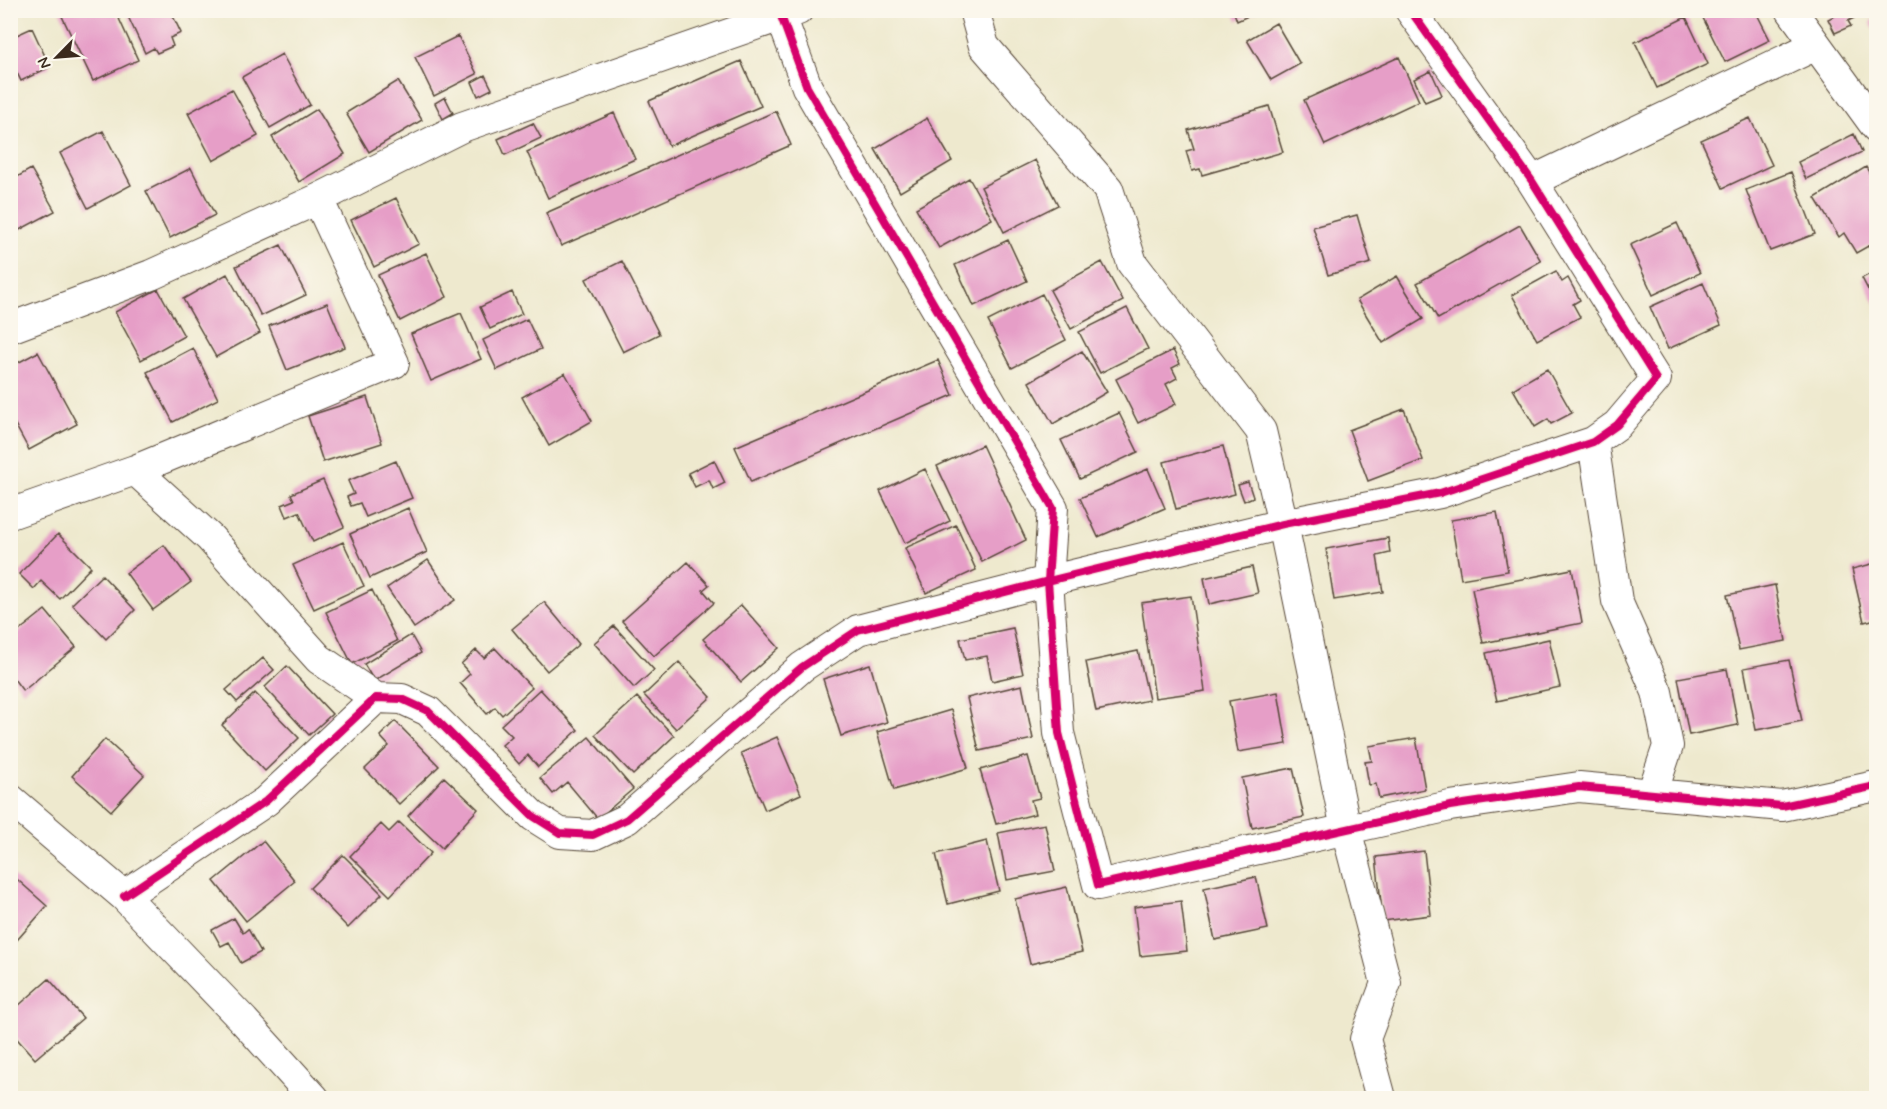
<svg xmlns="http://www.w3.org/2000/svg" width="1887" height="1109" font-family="Mynerve,sans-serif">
	<rect width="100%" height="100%" fill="#fbf7ec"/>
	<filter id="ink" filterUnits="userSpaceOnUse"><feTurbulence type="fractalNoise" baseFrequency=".0167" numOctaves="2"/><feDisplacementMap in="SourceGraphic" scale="12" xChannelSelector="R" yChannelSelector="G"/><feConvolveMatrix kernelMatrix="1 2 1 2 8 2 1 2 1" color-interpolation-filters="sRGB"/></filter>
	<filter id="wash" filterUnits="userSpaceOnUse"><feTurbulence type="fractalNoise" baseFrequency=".008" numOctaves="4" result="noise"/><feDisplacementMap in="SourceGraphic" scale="24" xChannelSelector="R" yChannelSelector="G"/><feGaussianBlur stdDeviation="1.35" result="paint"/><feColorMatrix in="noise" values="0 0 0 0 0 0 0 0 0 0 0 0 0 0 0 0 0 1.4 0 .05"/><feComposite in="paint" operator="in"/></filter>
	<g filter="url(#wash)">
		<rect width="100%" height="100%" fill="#eee9ce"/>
		<g id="blocks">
			<!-- building -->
			<path fill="#e69ec7" d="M64,10h51l23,50 -45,21 -33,-69z
				M125,10h45l11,23 -11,5 3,8 -16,7 -3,-5 -9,5z
				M1233,10h28l-24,11z
				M1699,10h56l15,30 -45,22z
				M1838,10h32l-22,11 3,5 -16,7 -7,-14 12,-6z
				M1686,17l22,47 -51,24 -22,-46z
				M1876,18v16l-6,-12z
				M1276,23l24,41 -29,16 -24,-40z
				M32,28l18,39 -29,14 -11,-23v-20z
				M458,36l19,38 -43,22 -19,-39z
				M282,54l28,51 -40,23 -28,-51z
				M1399,57l20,44 -94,44 -21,-45z
				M741,61l20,45 -92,40 -20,-45z
				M1431,71l11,24 -17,7 -11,-23z
				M485,75l7,14 -14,7 -6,-14z
				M398,81l24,39 -53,32 -23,-39z
				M232,89l26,47 -45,25 -25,-48z
				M445,97l8,16 -10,6 -8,-16z
				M1269,106l14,46 -81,23 -2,-6 -8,2 -6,-20 8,-2 -6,-19z
				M317,109l28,45 -46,28 -27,-45z
				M776,111l15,34 -230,101 -15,-33z
				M614,113l21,46 -87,39 -21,-46z
				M927,118l25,43 -52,31 -25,-43z
				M1750,118l22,47 -49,23 -22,-48z
				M533,123l8,15 -36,17 -7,-16z
				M103,131l28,54 -43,23 -28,-55z
				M1854,134l8,18 -56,27 -8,-17z
				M1035,160l23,45 -54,27 -23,-45z
				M1866,167l10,18v70l-6,-10 -14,8 -12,-20 -5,4 -24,-39z
				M191,168l24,47 -45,23 -24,-47z
				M31,169l24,42 -45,24v-54z
				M1791,172l24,62 -45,17 -24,-61z
				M969,178l23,41 -53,29 -23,-40z
				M396,198l23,46 -45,23 -23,-47z
				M1357,215l14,48 -43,12 -15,-48z
				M1677,223l23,50 -47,22 -23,-50z
				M1520,225l21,36 -103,58 -21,-36z
				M1008,240l19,41 -53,25 -19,-41z
				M281,245l25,50 -45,21 -25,-50z
				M426,253l21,44 -47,24 -22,-46z
				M622,261l37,73 -36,18 -37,-73z
				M1102,262l21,39 -52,28 -21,-39z
				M1556,271l6,11 6,-4 12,22 -7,4 7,13 -43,23 -25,-45z
				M1876,271v34l-14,-27z
				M227,274l33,59 -44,24 -33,-58z
				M1397,276l26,43 -40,24 -26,-43z
				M1703,283l18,42 -53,24 -18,-42z
				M158,289l26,47 -43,24 -26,-48z
				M512,292l10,22 -32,15 -10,-22z
				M1042,294l24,46 -54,28 -24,-47z
				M327,303l18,44 -58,23 -18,-44z
				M1127,308l21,41 -48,24 -21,-41z
				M461,313l20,46 -50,22 -20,-47z
				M527,319l14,30 -44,21 -14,-30z
				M193,348l25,51 -45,23 -26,-50z
				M1173,350l7,14 -8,4 5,10 -11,6 10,20 -38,19 -22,-44z
				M1082,351l25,41 -54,32 -24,-42z
				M38,352l39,72 -48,26 -19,-35v-48z
				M938,360l15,35 -202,87 -16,-35z
				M1547,369l25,44 -21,11 -3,-5 -13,8 -22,-38z
				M565,373l27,48 -43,25 -27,-49z
				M367,397l15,46 -59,19 -15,-46z
				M1404,409l19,51 -55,21 -19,-51z
				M1119,413l19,39 -58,27 -19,-39z
				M982,445l44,95 -44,22 -45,-96z
				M1223,446l12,48 -59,15 -12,-47z
				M714,460l11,23 -12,6 -4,-9 -14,7 -7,-14z
				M396,461l16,37 -46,19 -6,-14 -9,3 -4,-9 7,-3 -6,-13z
				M925,469l25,52 -45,22 -25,-52z
				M1148,469l17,39 -67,29 -18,-39z
				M323,480l21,47 -31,15 -14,-30 -12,5 -5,-12 12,-5 -3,-6z
				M1248,482l5,15 -9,4 -6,-16z
				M408,508l19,44 -57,26 -20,-44z
				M1497,512l11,59 -47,8 -10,-59z
				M956,525l20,45 -50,23 -21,-45z
				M58,534l33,33 -31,32 -19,-18 -7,8 -15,-15z
				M1388,538l2,15 -13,3 6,36 -49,8 -8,-51z
				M343,542l21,44 -50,23 -21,-44z
				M164,545l27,37 -38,28 -27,-37z
				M428,560l27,40 -41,28 -27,-40z
				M688,562l21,23 -6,5 11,13 -60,53 -32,-35z
				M1876,563v56l-12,3 -12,-53z
				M1252,567l6,26 -49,11 -5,-26z
				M1572,569l10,54 -99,20 -11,-54z
				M102,575l33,35 -29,29 -34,-35z
				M1775,585l11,56 -47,9 -12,-55z
				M372,590l25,51 -45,23 -26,-52z
				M1191,596l14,95 -50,7 -14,-95z
				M544,602l35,42 -32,27 -35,-42z
				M741,605l38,43 -38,34 -38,-43z
				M45,610l31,37 -53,44 -9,-12 -4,3v-44z
				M614,626l40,44 -20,18 -40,-45z
				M1013,628l10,46 -31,7 -5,-25 -22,4 -5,-21z
				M411,635l10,18 -47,28 -10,-17z
				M1549,639l11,48 -63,14 -11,-48z
				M495,648l37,40 -30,27 -7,-8 -8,7 -27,-31 10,-9 -9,-10 15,-14 8,8z
				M1138,651l11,49 -53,11 -10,-49z
				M263,658l11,12 -37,32 -11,-12z
				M1789,660l13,61 -46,9 -12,-62z
				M679,662l32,35 -35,32 -32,-34z
				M870,664l17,58 -46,14 -18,-57z
				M287,666l45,48 -23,21 -44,-48z
				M1727,669l11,56 -49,10 -11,-57z
				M1022,685l11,54 -54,12 -12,-53z
				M540,689l38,41 -40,37 -10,-12 -9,9 -17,-19 10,-9 -11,-11z
				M1278,692l9,52 -49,8 -9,-51z
				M255,693l44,45 -34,33 -43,-46z
				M637,697l37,39 -41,39 -38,-40z
				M951,710l17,58 -74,22 -17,-58z
				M395,721l44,45 -40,38 -34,-35 24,-23 -9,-10z
				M589,737l44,52 -35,30 -31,-37 -14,12 -13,-16z
				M777,737l24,57 -36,16 -24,-57z
				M1416,738l9,51 -46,9 -3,-14 -7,1 -4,-23 7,-1 -3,-15z
				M105,739l39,36 -33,36 -39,-35z
				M1028,756l12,42 -9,2 4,14 -39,10 -16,-54z
				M1293,768l11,49 -52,11 -10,-50z
				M444,777l34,32 -36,39 -34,-32z
				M399,822l32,31 -41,43 -40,-40 31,-32 8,8z
				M1045,824l10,47 -48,9 -9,-47z
				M263,841l32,40 -49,40 -32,-40z
				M987,841l12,50 -51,13 -12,-50z
				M1424,851l7,64 -48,6 -7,-64z
				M343,855l39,39 -34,34 -38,-40z
				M10,873l37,33 -37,42z
				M1256,877l12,52 -53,11 -11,-52z
				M1067,887l15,65 -52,12 -15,-65z
				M1181,901l6,50 -47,5 -6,-49z
				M234,918l9,15 5,-4 13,23 -20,11 -12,-21 -8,4 -9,-16z
				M49,979l34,39 -48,41 -25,-28v-18z"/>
		</g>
	</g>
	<g filter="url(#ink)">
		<use href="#blocks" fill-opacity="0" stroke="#564738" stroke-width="1.5"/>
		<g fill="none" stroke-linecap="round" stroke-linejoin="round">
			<defs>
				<path id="minor" d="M974,10l10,36 124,143 24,74 129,168 22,93 63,305 40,154 -21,56 16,59
					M1791,10l85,117
					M781,16l26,71 246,421 -5,73 11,152 39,152 352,-79 129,-19 203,19 94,-20
					M1532,181l284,-136
					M10,328l141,-53 167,-76 144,-72 336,-117
					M1593,442l24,159 40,91 11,54 -16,48
					M135,470l75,68 109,121 57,39
					M10,514l125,-44 259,-107 -76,-164
					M10,799l114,97 120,125 70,77
					M124,896l142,-95 110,-103 26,1 26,12 105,105 27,17 33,2 34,-16 175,-152 56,-37 190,-49 235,-57 157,-31 153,-51 24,-17 39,-46 -124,-198 -122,-171"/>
			</defs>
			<!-- minor casing -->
			<use href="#minor" stroke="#564738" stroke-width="32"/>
			<!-- minor -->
			<use href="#minor" stroke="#fff" stroke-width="30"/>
			<defs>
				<path id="cycleway" d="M781,16l26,71 246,421 -5,73 11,152 39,152 352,-79 129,-19 203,19 94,-20
					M124,896l142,-95 110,-103 26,1 26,12 105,105 27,17 33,2 34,-16 175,-152 56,-37 190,-49 235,-57 157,-31 153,-51 24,-17 39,-46 -124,-198 -122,-171"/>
			</defs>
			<!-- cycleway casing -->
			<use href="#cycleway" stroke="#fbf7ec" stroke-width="11"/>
			<!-- cycleway -->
			<use href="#cycleway" stroke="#d6006c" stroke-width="8"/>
		</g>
	</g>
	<!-- margin -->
	<rect width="1887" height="1109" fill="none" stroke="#fbf7ec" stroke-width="36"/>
	<!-- north arrow -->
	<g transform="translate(57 57) rotate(245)" stroke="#fbf7ec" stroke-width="4.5" paint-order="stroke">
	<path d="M0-4.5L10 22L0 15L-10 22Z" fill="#3b2a1e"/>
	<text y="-9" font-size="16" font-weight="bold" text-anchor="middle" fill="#3b2a1e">N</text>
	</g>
</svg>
